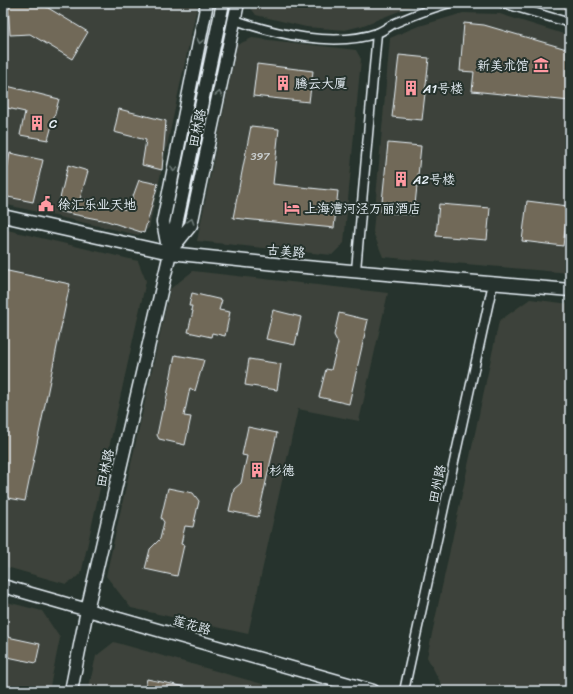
<svg xmlns="http://www.w3.org/2000/svg" width="573" height="694" font-family="Sriracha,'LXGW WenKai TC',sans-serif">
	<rect width="100%" height="100%" fill="#26332d"/>
	<filter id="ink" filterUnits="userSpaceOnUse"><feTurbulence type="fractalNoise" baseFrequency=".025" numOctaves="2"/><feDisplacementMap in="SourceGraphic" scale="8" xChannelSelector="R" yChannelSelector="G"/><feConvolveMatrix kernelMatrix="1 2 1 2 8 2 1 2 1" color-interpolation-filters="sRGB"/></filter>
	<g filter="url(#ink)">
		<!-- built -->
		<path fill="#3c433a" d="M3,3h195l-49,225 -11,7 -135,-31z
			M247,3h173l-59,23 -16,4 -39,-3 -50,-12z
			M539,3h31v9z
			M463,13l37,1 70,22v237l-187,-16 -10,-25 17,-194 26,-11z
			M252,38l104,12 5,9 -17,184 -12,12 -135,-14 40,-196z
			M3,229l135,32 8,20 -65,293 -15,10 -63,-18z
			M193,271l195,22 -29,128 -61,-12 -50,225 -117,-26 -25,-32 64,-287z
			M530,299l40,5v387h-125l-18,-34 72,-336z
			M3,601l39,10 18,27 -11,53h-46z
			M114,642l173,49h-199l8,-35z"/>
		<!-- building -->
		<path fill="#716958" stroke="#e8f1f8" d="M17,3h23l48,29 -16,27 -42,-25 -20,1 -2,-31z
			M464,23l20,2 86,25v51l-98,-10 2,-19 -14,-1z
			M399,55l30,3 -7,62 -30,-3z
			M257,64l56,7 -4,31 -56,-6z
			M7,86l52,13 -11,41 -28,-5 5,-23 -22,-5z
			M119,109l47,12 -4,49 -20,-5 4,-25 -32,-8z
			M251,126l28,3 -6,55 65,7 -4,37 -101,-10z
			M388,143l33,3 -7,69 -33,-3z
			M10,153l33,7 -10,42 -30,-6v-20h3z
			M68,165l20,6 -8,28 48,11 11,-30 19,4 -14,49 -37,-12 -50,-10z
			M527,201l41,5 -5,40 -41,-5z
			M439,204l51,4 -3,32 -51,-4z
			M3,270l67,14 -45,217 -22,-4z
			M192,293l30,7 -3,10 11,2 -5,24 -13,-3 -1,4 -23,-5 5,-21 -2,-1 1,-4h-3z
			M273,310l28,7 -6,28 -29,-6z
			M339,313l29,7 -19,84 -30,-7 7,-28 5,1 7,-27 -4,-8z
			M175,355l29,5 -9,31 -5,-3 -6,28 7,1 -6,28 -26,-6 -2,-4 5,-24h2z
			M249,359l32,5 -4,26 -32,-5z
			M248,427l29,6 -19,84 -29,-6 5,-22 7,-6 6,-27 -5,-1z
			M168,488l25,5 6,8 -6,26 -8,-1 -4,18 3,1 -7,31 -32,-7 5,-20 10,-10 4,-17 -3,-4z
			M3,636l37,8 -4,19 -33,-7z
			M147,679l44,9v3h-47z"/>
		<g fill="none" stroke-linecap="round" stroke-linejoin="round">
			<defs>
				<path id="street" d="M503,3l67,20
					M235,20c40,14 100,28 142,13 6,-2 12,-7 18,-10 19,-8 36,-15 55,-20
					M356,270l21,-237
					M404,691l89,-408"/>
				<path id="secondary" d="M3,216l167,37 124,13 276,24
					M168,248l-5,-26 44,-219
					M171,250l20,-25 47,-222
					M3,586l370,105
					M71,691l16,-81 83,-357 53,-250"/>
			</defs>
			<!-- street casing -->
			<use href="#street" stroke="#e8f1f8" stroke-width="11"/>
			<!-- secondary casing -->
			<use href="#secondary" stroke="#e8f1f8" stroke-width="15"/>
			<!-- street -->
			<use href="#street" stroke="#26332d" stroke-width="8"/>
			<!-- secondary -->
			<use href="#secondary" stroke="#26332d" stroke-width="12"/>
		</g>
		<!-- one-way arrows -->
		<defs><path id="oneway-chevron" d="M-2-3.5L2.5 0L-2 3.5" fill="none" stroke-width="1.6" stroke-linecap="round" stroke-linejoin="round"/></defs>
		<g stroke="#6a7674">
			<use href="#oneway-chevron" transform="translate(200 41) rotate(102)"/>
			<use href="#oneway-chevron" transform="translate(219 94) rotate(-78)"/>
			<use href="#oneway-chevron" transform="translate(174 169) rotate(102)"/>
			<use href="#oneway-chevron" transform="translate(191 221) rotate(-72)"/>
		</g>
	</g>
	<!-- icons -->
	<defs>
		<symbol id="museum-bare" viewBox="-9 -9 18 18"><path d="M0-6L6-3V-2H-6V-3ZM-5-1h2V3h-2ZM-1-1h2V3h-2ZM3-1h2V3H3ZM-6 4H6V6H-6Z" fill="#ff9aa2" stroke="#26332d" stroke-width="2.5" paint-order="stroke"/></symbol>
		<symbol id="building-bare" viewBox="-9 -9 18 18"><path d="M-4-6H4V6H1V3H-1V6H-4ZM-2.5-4.3h1.7v1.8h-1.7ZM.8-4.3h1.7v1.8H.8ZM-2.5-1h1.7V.8h-1.7ZM.8-1h1.7V.8H.8Z" fill="#ff9aa2" stroke="#26332d" stroke-width="2.5" paint-order="stroke"/></symbol>
		<symbol id="civic-bare" viewBox="-9 -9 18 18"><path d="M-.6-6.5H3V-4.5H.6V-3L4-1V1h2V6H-6V1h2V-1L-.6-3ZM-1.2 2.5V6h2.4V2.5Z" fill="#ff9aa2" stroke="#26332d" stroke-width="2.5" paint-order="stroke"/></symbol>
		<symbol id="hotel-bare" viewBox="-9 -9 18 18"><path d="M-6-4.5h1.5V1H6V5H4.5V3h-9V5H-6ZM-4 0a1.8 1.8 0 1 1 3.6 0ZM.5 0V-2.5h3Q6-2.5 6 0Z" fill="#ff9aa2" stroke="#26332d" stroke-width="2.5" paint-order="stroke"/></symbol>
	</defs>
	<g fill-rule="evenodd">
		<use href="#museum-bare" x="530" y="54" width="22" height="22"/>
		<use href="#building-bare" x="272" y="72" width="22" height="22"/>
		<use href="#building-bare" x="400" y="77" width="22" height="22"/>
		<use href="#building-bare" x="26" y="112" width="22" height="22"/>
		<use href="#building-bare" x="390" y="168" width="22" height="22"/>
		<use href="#civic-bare" x="35" y="193" width="22" height="22"/>
		<use href="#hotel-bare" x="281" y="197" width="22" height="22"/>
		<use href="#building-bare" x="246" y="459" width="22" height="22"/>
	</g>
	<g text-anchor="middle" dominant-baseline="central" stroke-width="4" stroke-linejoin="round" paint-order="stroke">
		<!-- number labels -->
		<g font-size="11" fill="#cacfd0">
			<text x="260" y="156">397</text>
		</g>
		<!-- poi labels -->
		<g font-size="13" fill="#e8f1f8" stroke="#26332d" text-anchor="start">
			<text x="529" y="65" text-anchor="end">新美术馆</text>
			<text x="295" y="83">腾云大厦</text>
			<text x="423" y="88">A1号楼</text>
			<text x="49" y="123">C</text>
			<text x="413" y="179">A2号楼</text>
			<text x="58" y="204">徐汇乐业天地</text>
			<text x="304" y="208">上海漕河泾万丽酒店</text>
			<text x="269" y="470">杉德</text>
		</g>
		<!-- street labels -->
		<g font-size="13" fill="#e8f1f8" stroke="#26332d">
			<text transform="translate(197 128) rotate(-78)">田林路</text>
			<text transform="translate(286 251) rotate(5)">古美路</text>
			<text transform="translate(105 468) rotate(-77)">田林路</text>
			<text transform="translate(437 484) rotate(-78)">田州路</text>
			<text transform="translate(192 625) rotate(16)">莲花路</text>
		</g>
	</g>
	<!-- margin -->
	<rect width="573" height="694" fill="none" stroke="#26332d" stroke-width="16"/>
	<rect x="8" y="8" width="557" height="678" fill="none" stroke="#e8f1f8" stroke-width="1.5" filter="url(#ink)"/>
</svg>
